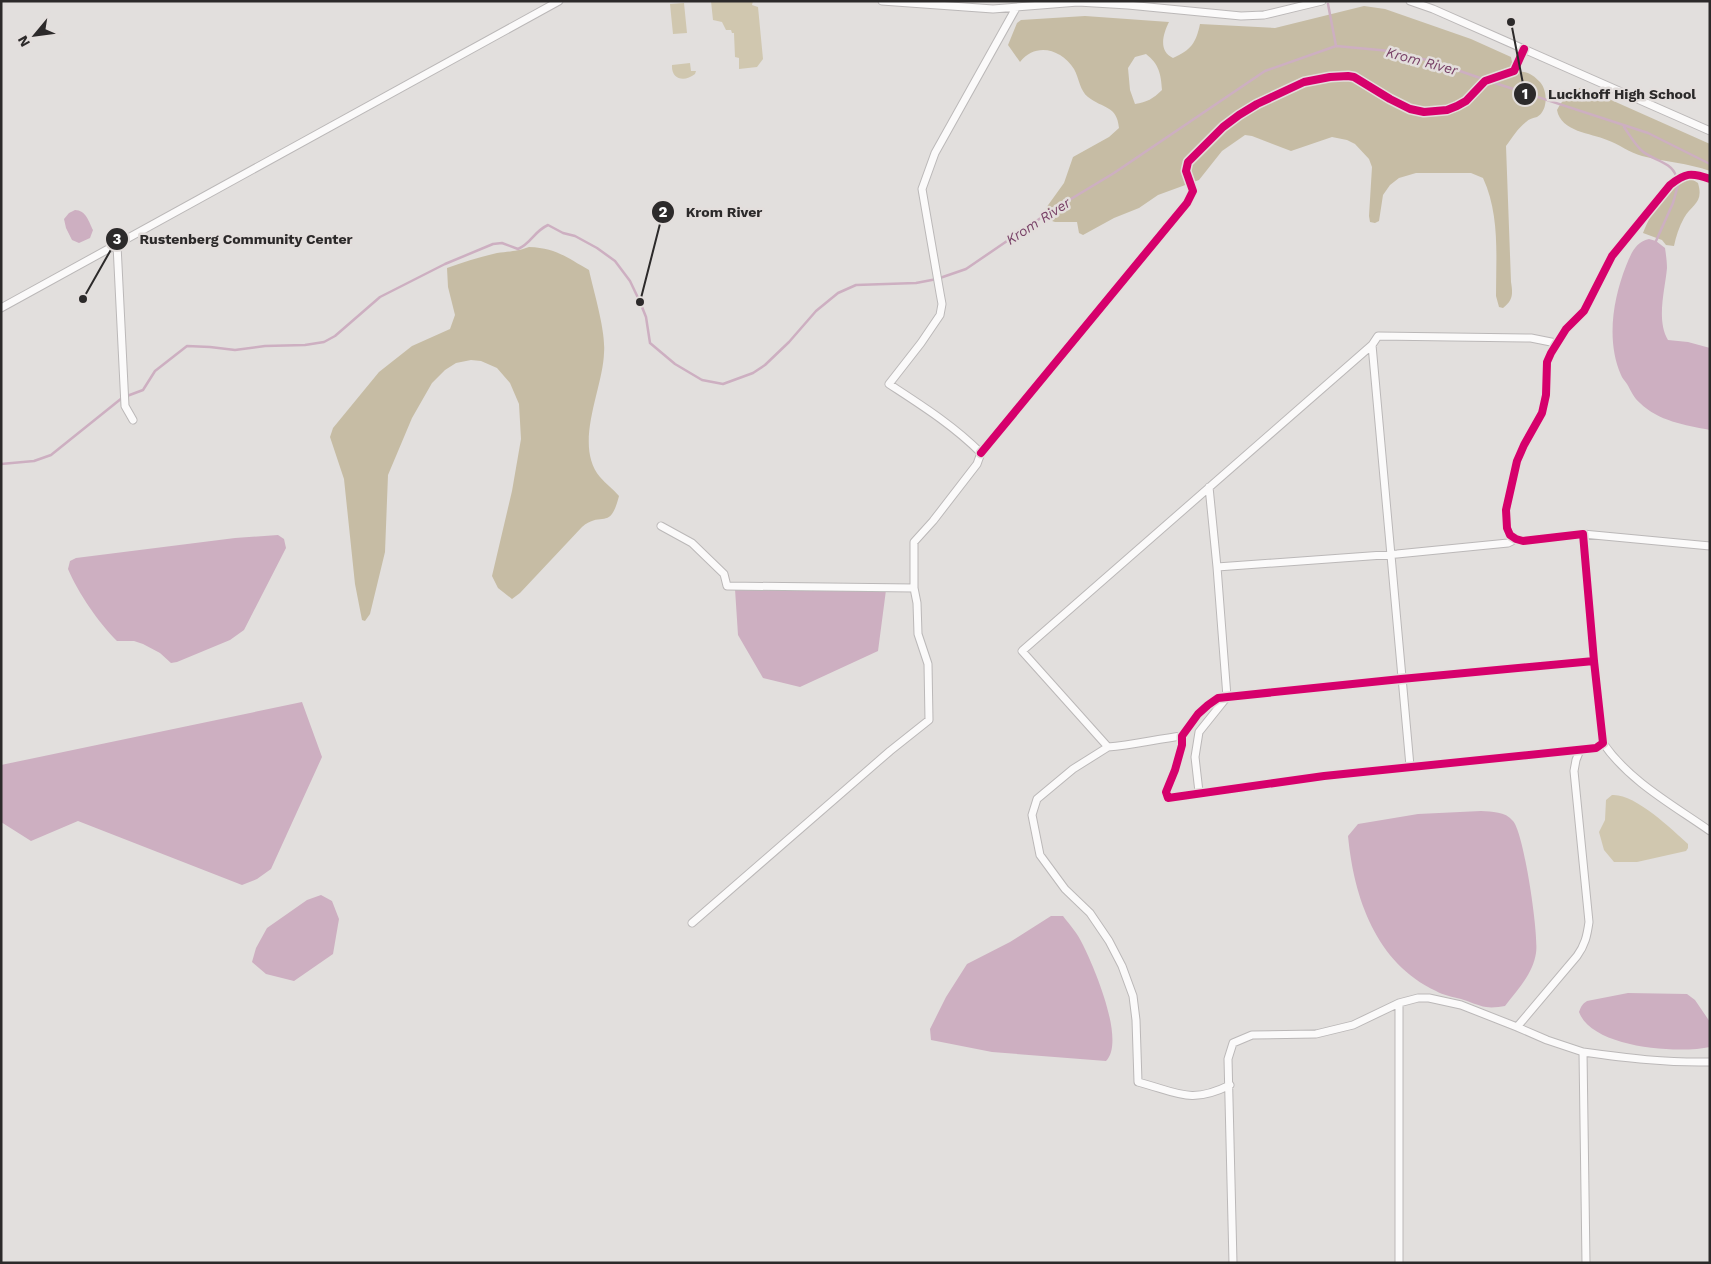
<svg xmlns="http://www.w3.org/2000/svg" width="1711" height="1264" font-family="'Work Sans',sans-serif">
	<rect width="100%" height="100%" fill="#e2dfdd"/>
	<!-- green -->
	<path fill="#d0c7af" d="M711,1h42l-1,4 6,2 5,52 -6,8 -18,2v-11l-4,-1 -1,-24h-2l-1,-3h-5l-4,-8 -9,-2z
		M684,3l3,30 -14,1 -3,-30z
		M690,63l1,8h5l-1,3c-11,9 -24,5 -23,-9z
		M1612,795c22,-2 60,34 76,49v4l-2,3 -49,11h-23l-10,-12 -5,-18 6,-12 1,-20z"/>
	<!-- forest -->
	<path fill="#c6bca4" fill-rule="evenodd" d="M1364,6l21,3 86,30 40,18 2,10 7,5c8,-1 14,4 20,10 8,9 8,29 -3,35 -4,1 -8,2 -11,5 -8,6 -14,16 -20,24l5,136c2,12 2,18 -8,26l-4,-1 -3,-11c0,-40 4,-81 -13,-118l-12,-5h-55l-17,5 -9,7 -7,10 -4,26 -4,2 -5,-1 -1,-6 3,-49 -3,-8 -14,-15 -8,-4 -15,-3 -41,14 -39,-15 -7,-1 -23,16 -23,29 -41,15 -19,13 -25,10 -31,17 -4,-2 -2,-11h-22l-6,-2 -3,-12 18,-25 9,-26 36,-20 10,-9c-2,-23 -16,-19 -31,-31 -8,-6 -9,-19 -14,-28 -13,-20 -38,-27 -54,-7l-12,-17 9,-22 4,-3 64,-4 84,6c-6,12 -11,29 4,36 18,-8 23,-15 27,-34l75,4zM1146,54c13,10 15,20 16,36 -9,9 -15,12 -27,14l-5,-14 -2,-22 7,-11z
		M1582,87l128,57v27c-22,-8 -45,-9 -68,-15 -12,-3 -23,-12 -35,-16 -16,-7 -46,-8 -50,-30 6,-11 12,-17 25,-23z
		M1690,178l8,5c6,20 -6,21 -14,35 -5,9 -8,18 -10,28l-8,-1 -4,-5 -19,-7c8,-20 25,-51 47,-55z
		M529,247c27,1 37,10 60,23 5,23 17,61 15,83 -1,36 -31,92 -4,124 6,7 13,12 19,19 -9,36 -17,14 -37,31l-62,66 -8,6 -14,-11 -6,-12 20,-85 9,-52 -2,-35 -9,-21 -13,-15 -16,-7 -10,-1 -15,3 -11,7 -13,13 -20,35 -24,57 -3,77 -15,62 -5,7 -3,-1 -7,-36 -11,-105 -14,-42 3,-9 46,-56 33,-26 38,-17 5,-14 -7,-28 -1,-19c17,-6 33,-11 50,-15 12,-2 19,-1 32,-6z"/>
	<!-- water -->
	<path fill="#cdafc1" d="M75,210c11,0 14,12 18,20l-3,8 -11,5 -7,-3 -6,-12 -2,-9 5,-6z
		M1649,239l7,2 9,7c1,7 2,14 2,20 -2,22 -11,52 1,72l20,2 22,6v82c-25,-5 -52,-9 -70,-27 -6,-5 -9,-12 -13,-19 -2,-3 -5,-6 -6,-9 -15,-34 -8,-76 5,-109 5,-12 9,-24 23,-27z
		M278,535l6,4 2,9 -42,82 -14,10 -53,22 -6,1 -11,-10 -17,-9 -9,-3h-17c-18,-18 -39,-48 -49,-72l2,-8 6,-3 159,-20z
		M735,589l151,1 -8,61 -78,36 -37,-9 -25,-43z
		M302,702l20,55 -51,112 -14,10 -15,6 -164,-64 -47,20 -30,-19v-57z
		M1481,811c11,1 24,0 32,10 11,12 26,114 23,132 -3,21 -19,37 -31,53 -6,1 -13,2 -19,1 -8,-1 -17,-6 -25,-8 -8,-2 -18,-4 -25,-8 -60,-28 -82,-93 -88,-155l10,-12 60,-10z
		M321,895l11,6 7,18 -6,35 -39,27 -28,-7 -14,-12 4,-14 11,-20 40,-28z
		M1051,916h12c7,9 15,18 20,29 11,22 43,96 23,116l-114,-9 -61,-12 -1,-11 16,-32 21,-33 43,-22z
		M1628,993l59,1 8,6 15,22v25c-32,7 -118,1 -131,-35 2,-5 3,-8 8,-11z"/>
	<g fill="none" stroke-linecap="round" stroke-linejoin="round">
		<!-- stream -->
		<path stroke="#cdafc1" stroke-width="2.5" d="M1328,4l8,42
			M1492,82l156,51 62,31
			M1624,127c5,7 10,16 17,23 10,10 30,11 35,26
			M1656,241l17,-38 5,-18
			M127,396l16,-6 12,-19 32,-25 23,1 25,3 30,-4 40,-1 19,-3 11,-6 45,-39 65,-33 48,-20 9,-1 16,6c14,-6 15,-17 30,-24l15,8 12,3 22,12 18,13 15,20 10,21 6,15 4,26 25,21 27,16 21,4 30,-11 12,-8 24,-23 27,-31 22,-18 18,-8 60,-2 21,-4 29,-10 85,-58 63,-38 151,-102 71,-25 54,5 41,10 52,18
			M1,464l33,-3 17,-6 71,-57"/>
		<defs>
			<path id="minor" d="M882,1l111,8 85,-7 50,3 113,11 23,-1 58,-14
				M1410,1l23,8 277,122
				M117,245l8,161 8,14
				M1,308l558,-307
				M1372,345l38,421
				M981,453l206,-250 6,-12 -7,-20 2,-9 35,-35 16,-12 18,-11 47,-22 26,-5 18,-1 6,1 36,22 20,10 14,3 23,-2 10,-4 9,-5 19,-20 29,-10 10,-22
				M1209,487l8,80
				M661,526l31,17 32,31 3,12 187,2 3,15 1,31 10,30 1,56 -39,31 -198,172
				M1583,534l127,12
				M914,588v-46l19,-21 44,-57 4,-11c-28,-28 -60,-48 -92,-69l32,-41 19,-28 2,-11 -2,-11 -18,-104 13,-36 81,-145
				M1594,661l-193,18 -183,19 -10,7 -10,9 -16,22v9l-7,25 -9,22 2,6 156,-22 272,-28 7,-5 -9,-82 -11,-127 -60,7 -7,-2 -6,-4 -3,-7 -1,-18 11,-49 7,-16 18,-32 4,-18 1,-33 4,-9 15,-24 18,-18 28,-55 58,-71c15,-12 21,-13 40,-6
				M1603,743c26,38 70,62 107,88
				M1108,747c25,-2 49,-8 74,-11
				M1580,750l-4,10 -2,11 15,151c-2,14 -4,23 -12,34l-60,71 30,13 36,12 3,211
				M1199,792l-4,-35 4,-25 28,-35 -10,-130 180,-13 111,-11 8,-4
				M1583,1052c43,6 84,11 127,10
				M1230,1085c-40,20 -53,7 -92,-3l-2,-62 -3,-24 -11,-30 -13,-25 -19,-28 -25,-24 -25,-34 -8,-40 5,-16 36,-30 35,-22 -86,-96 350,-306 6,-9 153,2 25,5
				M1233,1263l-5,-204 5,-16 19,-8 64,-1 37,-9 46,-22 19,-5h11l32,7 56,22
				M1399,1263v-260"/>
		</defs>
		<!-- minor casing -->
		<use href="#minor" stroke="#bbb8b8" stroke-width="9"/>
		<!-- minor -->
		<use href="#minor" stroke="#fbfafa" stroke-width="7"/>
		<defs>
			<path id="cycleway" d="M981,453l206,-250 6,-12 -7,-20 2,-9 35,-35 16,-12 18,-11 47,-22 26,-5 18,-1 6,1 36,22 20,10 14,3 23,-2 10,-4 9,-5 19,-20 29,-10 10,-22
				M1594,661l-193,18 -183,19 -10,7 -10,9 -16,22v9l-7,25 -9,22 2,6 156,-22 272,-28 7,-5 -9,-82 -11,-127 -60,7 -7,-2 -6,-4 -3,-7 -1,-18 11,-49 7,-16 18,-32 4,-18 1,-33 4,-9 15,-24 18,-18 28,-55 58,-71c15,-12 21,-13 40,-6"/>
		</defs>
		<!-- cycleway casing -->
		<use href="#cycleway" stroke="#e3dedc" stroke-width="11"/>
		<!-- cycleway -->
		<use href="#cycleway" stroke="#d6006c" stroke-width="8"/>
	</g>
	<g text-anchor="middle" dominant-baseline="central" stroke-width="5" stroke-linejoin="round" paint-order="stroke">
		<!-- water labels -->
		<g font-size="14" font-style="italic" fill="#784167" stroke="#e3dedc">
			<text transform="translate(1422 61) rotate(15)">Krom River</text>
			<text transform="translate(1038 221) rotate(-33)">Krom River</text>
		</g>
	</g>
	<!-- callouts -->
	<path fill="none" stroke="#2c2a2a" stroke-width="2" d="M1511 22L1525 94M640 302L663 212M83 299L117 239"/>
	<g fill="#2c2a2a" stroke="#e3dedc" stroke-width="2">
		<circle cx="1511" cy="22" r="5"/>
		<circle cx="640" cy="302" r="5"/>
		<circle cx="83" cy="299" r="5"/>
		<circle cx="1525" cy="94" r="12"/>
		<circle cx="663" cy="212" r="12"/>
		<circle cx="117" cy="239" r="12"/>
	</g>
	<g font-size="15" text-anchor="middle" font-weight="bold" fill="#fff">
		<text x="1525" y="99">1</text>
		<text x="663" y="217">2</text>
		<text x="117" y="244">3</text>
	</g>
	<g font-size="14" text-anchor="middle" font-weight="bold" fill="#2c2a2a" stroke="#e3dedc" stroke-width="5" stroke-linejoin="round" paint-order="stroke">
		<text x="1622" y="99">Luckhoff High School</text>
		<text x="724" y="217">Krom River</text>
		<text x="246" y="244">Rustenberg Community Center</text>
	</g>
	<!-- border -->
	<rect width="1711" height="1264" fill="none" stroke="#2c2a2a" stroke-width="5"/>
	<!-- north arrow -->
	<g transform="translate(35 35) rotate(241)" stroke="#e3dedc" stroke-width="4" paint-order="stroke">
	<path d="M0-4L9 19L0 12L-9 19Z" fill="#2c2a2a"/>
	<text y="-8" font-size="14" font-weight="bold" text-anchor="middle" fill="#2c2a2a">N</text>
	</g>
</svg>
